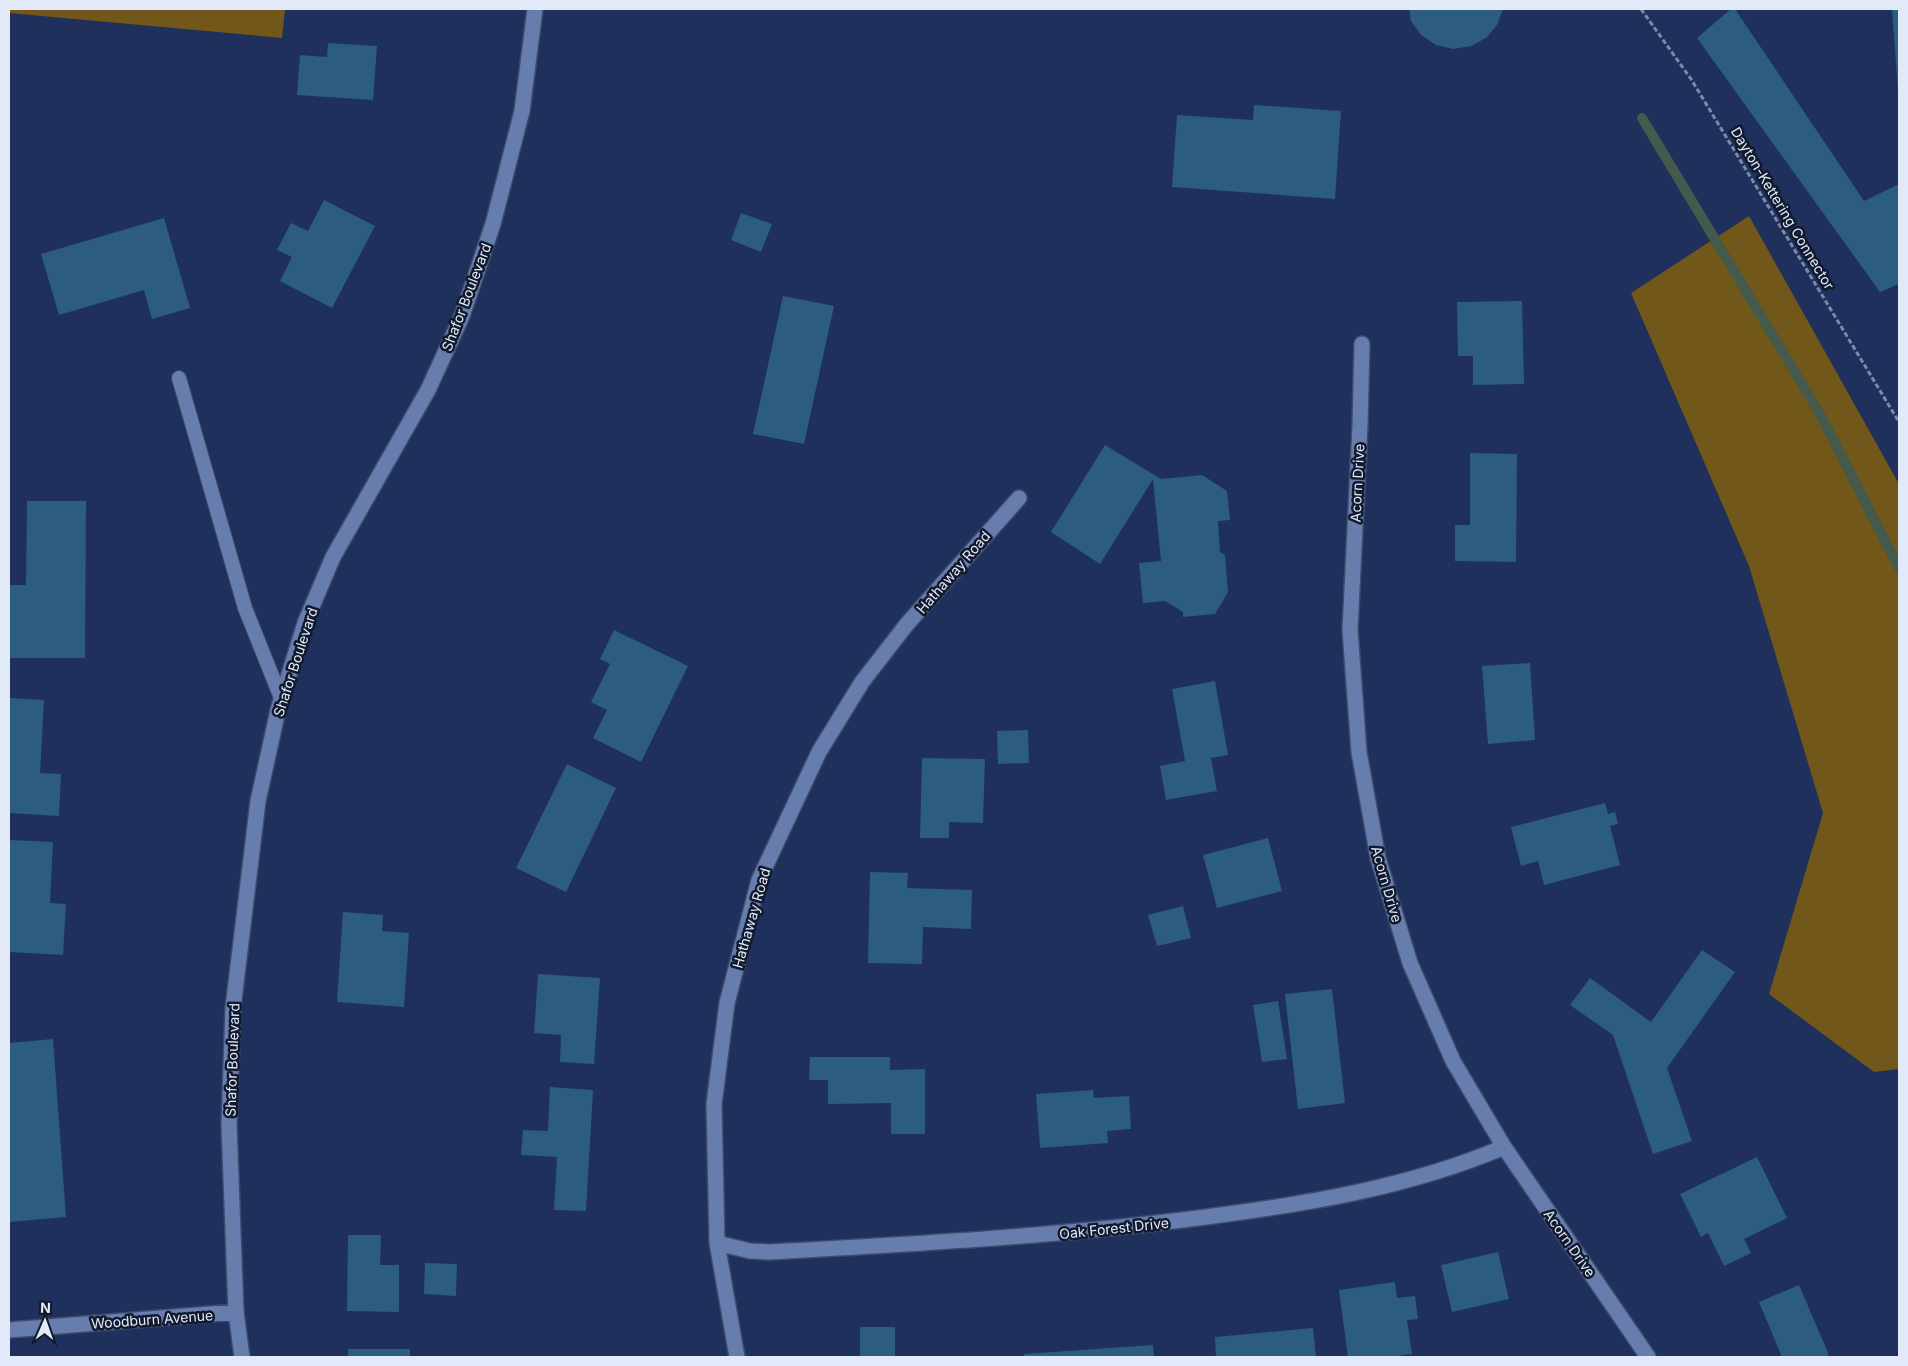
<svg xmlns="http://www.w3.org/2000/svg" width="1908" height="1366" font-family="Inter,sans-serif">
	<rect width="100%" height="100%" fill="#1e305b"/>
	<!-- green -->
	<path fill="#715719" d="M9,9h276l-3,29 -273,-25z
		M1749,216l150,268v585l-25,3 -105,-78 54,-181 -74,-247 -118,-273z"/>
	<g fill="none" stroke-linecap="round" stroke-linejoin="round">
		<!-- stream -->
		<path stroke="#445a4c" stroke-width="10" d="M1642,118l178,296 79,154"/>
	</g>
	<!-- building -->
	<path fill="#2d5c81" d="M1409,9h94l-6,16 -11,13 -15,8 -18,3 -17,-4 -15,-10 -10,-14z
		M1731,9h4l129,192 35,-17v100l-19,8 -183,-254z
		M1892,9h7v82h-1z
		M328,43l49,3 -4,54 -76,-5 3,-40 27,2z
		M1254,105l87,6 -6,88 -163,-12 5,-72 76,5z
		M324,200l51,26 -43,82 -52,-27 12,-24 -15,-7 14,-27 17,8z
		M741,213l31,11 -11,28 -30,-12z
		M164,218l26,90 -38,11 -8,-29 -85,25 -18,-61z
		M783,296l51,10 -30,138 -51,-10z
		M1522,301l2,83 -51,1v-29h-15l-1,-54z
		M1105,445l56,34 41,-4 25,16 3,29 -12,1 2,31 5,3 3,37 -13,22 -32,3v-5l-18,-11 -22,2 -4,-40 22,-2 -8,-82 -53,85 -49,-32z
		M1470,453l47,1 -1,108 -61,-1v-36h15z
		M27,501h59l-1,157h-76l1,-73h16z
		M614,630l74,36 -47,96 -48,-24 14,-28 -16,-8 19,-38 -10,-5z
		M1530,663l5,77 -47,4 -6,-78z
		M1215,681l13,74 -17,3 6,33 -51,9 -6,-34 25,-5 -13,-72z
		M9,698l35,2 -4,73 21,1 -2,42 -50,-3z
		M1028,730l1,33 -31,1 -1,-33z
		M922,758l63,1 -2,64 -34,-1v16h-29z
		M567,764l49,24 -50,104 -50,-24z
		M1605,803l3,11 7,-2 3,12 -8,2 10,39 -76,20 -6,-24 -17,5 -10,-39z
		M1268,838l14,53 -65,17 -14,-53z
		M9,840l44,2 -3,61 16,1 -3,51 -54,-3z
		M870,872l38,1 -1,15 65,2 -1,39 -48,-2 -1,37 -54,-1z
		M1183,906l8,32 -34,8 -9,-31z
		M343,912l40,3 -1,16 27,2 -5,74 -67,-5z
		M1702,950l33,22 -68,96 25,73 -39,13 -40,-119 -43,-30 20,-27 61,44z
		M538,974l62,4 -6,86 -34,-2 1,-27 -27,-2z
		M1332,989l13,114 -47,6 -13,-115z
		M1278,1001l9,58 -25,3 -9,-57z
		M53,1039l13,178 -57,5v-179z
		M810,1057h80v13l35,-1v65h-34v-31l-63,1v-24h-19z
		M550,1087l43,3 -7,121 -32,-1 3,-53 -36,-2 2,-25 25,1z
		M1093,1090l1,8 35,-2 2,33 -24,2 1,12 -68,5 -4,-54z
		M1757,1157l30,61 -43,21 7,14 -27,13 -16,-33 -7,4 -21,-43z
		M348,1235h33l-1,30h19v47l-52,-1z
		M1498,1252l11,47 -57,13 -11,-47z
		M425,1263l32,1 -1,32 -32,-2z
		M1395,1282l2,16 18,-2 3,23 -11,1 5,34 -24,3h-40l-9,-67z
		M1799,1285l30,70 -6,2h-41l-23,-55z
		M860,1327h35v30h-35z
		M1313,1328l3,29h-100l-1,-20z
		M1153,1345l1,12h-130v-3z
		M348,1349h62v8h-62z"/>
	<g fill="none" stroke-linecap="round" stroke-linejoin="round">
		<defs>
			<path id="lane" d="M179,378l66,230 36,90"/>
			<path id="street" d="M1362,344l-2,82 -10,204 9,122 19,106 32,105 43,98 51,86 144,210
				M717,1243l33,8 19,1c146,-8 292,-16 437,-35 101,-13 204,-30 298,-70
				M9,1330l227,-18
				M242,1357l-6,-45 -7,-187 4,-117 25,-207 20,-91 27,-87 28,-66 95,-167 34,-74 31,-92 29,-113 13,-102
				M737,1357l-20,-114 -3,-139 13,-101 32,-123 60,-128 43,-70 45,-58 112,-126"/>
		</defs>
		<!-- lane casing -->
		<use href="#lane" stroke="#3c4a6c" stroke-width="16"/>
		<!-- street casing -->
		<use href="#street" stroke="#3c4a6c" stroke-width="18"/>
		<!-- path -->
		<path stroke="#7c89a7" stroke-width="3" stroke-dasharray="5 2.5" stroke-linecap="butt" d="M1641,9l50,70 208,343"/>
		<!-- lane -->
		<use href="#lane" stroke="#667dae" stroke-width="14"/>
		<!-- street -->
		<use href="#street" stroke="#667dae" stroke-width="15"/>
	</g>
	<g text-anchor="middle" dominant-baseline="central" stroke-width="5" stroke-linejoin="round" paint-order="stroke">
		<!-- street labels -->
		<g font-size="14" fill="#e2eafa" stroke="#111a2d">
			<text transform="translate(1783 208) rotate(59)">Dayton-Kettering Connector</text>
			<text transform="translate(466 297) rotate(-69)">Shafor Boulevard</text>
			<text transform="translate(1357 483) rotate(-87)">Acorn Drive</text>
			<text transform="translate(953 572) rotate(-49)">Hathaway Road</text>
			<text transform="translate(295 662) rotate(-72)">Shafor Boulevard</text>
			<text transform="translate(1387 884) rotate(74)">Acorn Drive</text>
			<text transform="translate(751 918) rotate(-74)">Hathaway Road</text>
			<text transform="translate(232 1060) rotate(-88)">Shafor Boulevard</text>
			<text transform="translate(1114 1228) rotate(-6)">Oak Forest Drive</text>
			<text transform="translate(1570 1243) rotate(55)">Acorn Drive</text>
			<text transform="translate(152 1319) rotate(-4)">Woodburn Avenue</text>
		</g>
	</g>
	<!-- border -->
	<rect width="1908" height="1366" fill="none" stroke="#e2eafa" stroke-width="20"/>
	<!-- north arrow -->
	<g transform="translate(45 1321) rotate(2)" stroke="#111a2d" stroke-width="4" paint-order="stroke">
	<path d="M0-4L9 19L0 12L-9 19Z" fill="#e2eafa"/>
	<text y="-8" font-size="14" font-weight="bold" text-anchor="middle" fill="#e2eafa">N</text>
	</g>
</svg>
